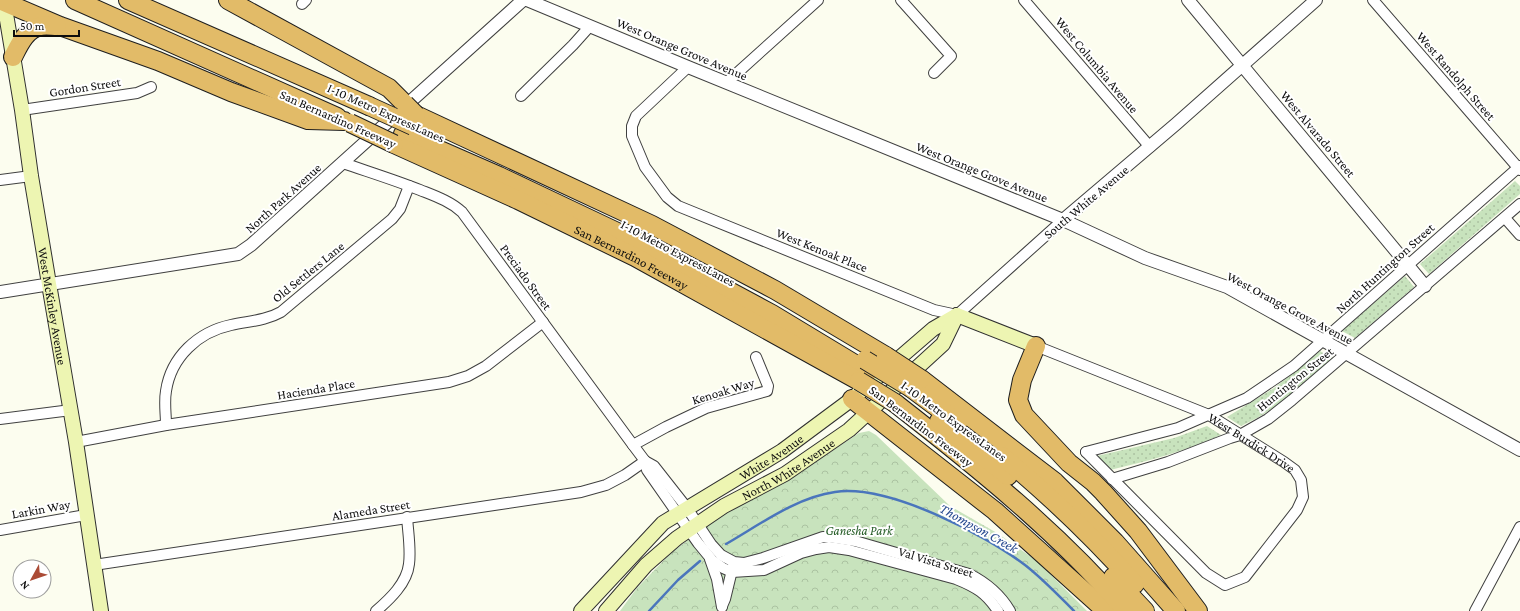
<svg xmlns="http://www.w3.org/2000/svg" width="1520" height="611" font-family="'Crimson Pro',serif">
	<defs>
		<pattern id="grass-dots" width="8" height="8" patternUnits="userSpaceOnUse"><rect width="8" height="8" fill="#c8e3bd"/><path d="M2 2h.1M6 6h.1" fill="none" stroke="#abc2a1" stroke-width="1.8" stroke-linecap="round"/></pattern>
		<pattern id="park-crowns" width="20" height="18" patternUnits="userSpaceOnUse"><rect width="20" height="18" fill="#c8e3bd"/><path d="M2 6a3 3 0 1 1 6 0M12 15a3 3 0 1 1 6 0" fill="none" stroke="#abc2a1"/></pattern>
	</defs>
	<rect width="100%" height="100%" fill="#fcfdef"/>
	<!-- grass -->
	<path fill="url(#grass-dots)" d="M1515,181l5,5v8l-91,80 -9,-10z
		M1405,276l9,11 -59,51 -13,-7z
		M1320,351l14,8c-29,25 -57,51 -93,67l-14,-9 47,-29z
		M1207,426l14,9c-35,16 -73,26 -111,35l-13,-14 77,-18z"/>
	<!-- park -->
	<path fill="url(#park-crowns)" d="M869,431l7,4 74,71 47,27 40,28 50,50h-467l17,-23 33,-34 41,-32 23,-14 68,-37 57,-38z"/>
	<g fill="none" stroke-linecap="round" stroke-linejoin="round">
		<!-- stream -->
		<path stroke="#4a75bc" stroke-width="2.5" d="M726,544c33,-19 71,-47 109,-52 53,-8 149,42 190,73 18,14 33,30 49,46
			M649,611l29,-31 22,-19"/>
		<defs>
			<g id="minor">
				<path d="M901,0l50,56 -17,17"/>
				<path d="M1024,0l126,147"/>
				<path d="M1373,0l147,170"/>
				<path d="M302,4l4,-4"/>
				<path d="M688,67l-52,49 -4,10v10l13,31 22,30 11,9 256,104 23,5 106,-95"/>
				<path d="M726,83l92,-83"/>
				<path d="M521,96l52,-51 17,-19"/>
				<path d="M22,110l115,-17 14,-6"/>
				<path d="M343,163c26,9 52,17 77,27 15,6 30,11 42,22l171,233 12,16 9,5 33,42 24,36 10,11 13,7 10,1 19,-5 60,-21h6l26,4 114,33c18,9 31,20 41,37"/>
				<path d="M0,180l31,-4"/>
				<path d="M1505,218l15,17"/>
				<path id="s1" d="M1036,346l173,69 75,47 11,8 6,10 2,17 -6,13 -52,67 -20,8 -19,-12 -120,-121"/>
				<path d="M0,419l71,-9"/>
				<path d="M166,425c0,-11 -2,-23 0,-34 5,-34 32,-59 65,-66 17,-4 34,-4 50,-13l111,-93 8,-10 9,-23"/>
				<path d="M76,442l90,-17 283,-43 19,-6 18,-10 57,-44"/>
				<path d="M633,445l33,-18 40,-19 61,-17 1,-5 -12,-29"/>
				<path d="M1086,452l92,-24 69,-30 47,-32 226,-200"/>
				<path d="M645,461l2,9 51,73 14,17 11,8 9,4 32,-2 37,-17 15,-4 13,-2 20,3 107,29c20,8 30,14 42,32"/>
				<path d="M1112,479l56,-17 62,-24 10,-3 28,-16 24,-19 228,-196"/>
				<path d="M0,530l86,-15"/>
				<path d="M710,559l7,20 5,28"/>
				<path d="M94,565l487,-73 25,-7 19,-10 20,-14"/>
				<path d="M722,606l3,-7 8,-33"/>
				<path d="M376,611c14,-12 31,-28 33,-47 2,-15 -1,-32 -2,-47"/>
				<path d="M1475,611l45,-84"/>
			</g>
			<path id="tertiary" d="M527,0l161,67 375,153 82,38 82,29 293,163
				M1188,0l237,286
				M1063,220l113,-96 140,-124
				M0,292l238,-38 13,-9 272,-245"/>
			<g id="secondary">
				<path id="s2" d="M4,2l18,108 9,66 18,108 27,158 25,169"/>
				<path d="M957,315l79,31"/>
				<path id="s3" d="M581,611l82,-88 119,-72 70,-52 81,-70 24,-14"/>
				<path id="s4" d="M606,611l40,-46 31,-27 47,-32 61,-32 64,-44 94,-86 14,-29"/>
			</g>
			<g id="motorway">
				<path d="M75,0l262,117"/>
				<path d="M128,0l241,106"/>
				<path d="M228,0l161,88 16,16"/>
				<path d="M4,2l56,24 98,35 73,31 77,28 36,1"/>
				<path d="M13,57c6,-12 13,-28 28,-31 5,-1 11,0 16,0"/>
				<path d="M416,115l236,110 123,65 111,66"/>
				<path d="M403,134l96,42 137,65 136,73 96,58"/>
				<path id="s5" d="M394,144l124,56 117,57 224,124"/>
				<path d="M1036,346l-14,34 -4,20 6,15 45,48 24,19 10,10 35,39 60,80"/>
				<path d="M921,379l134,103 60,60 61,69"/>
				<path d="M911,388l47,35"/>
				<path d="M852,399l143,112 111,100"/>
				<path d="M895,403c82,64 163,129 231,208"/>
				<path d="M939,421l69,55"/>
				<path d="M1002,456c47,39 92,82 133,128"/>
				<path d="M1113,577l32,34"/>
			</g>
		</defs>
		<!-- minor casing -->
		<use href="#minor" stroke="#404040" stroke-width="12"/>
		<!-- tertiary casing -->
		<use href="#tertiary" stroke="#404040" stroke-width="14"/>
		<!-- secondary casing -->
		<use href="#secondary" stroke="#2f2f2f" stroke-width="16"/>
		<!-- motorway casing -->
		<use href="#motorway" stroke="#1e1e1e" stroke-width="20"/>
		<!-- minor -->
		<use href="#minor" stroke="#fff" stroke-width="10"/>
		<!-- tertiary -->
		<use href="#tertiary" stroke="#fff" stroke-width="12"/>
		<!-- secondary -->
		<use href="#secondary" stroke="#edf5b2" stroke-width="14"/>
		<!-- motorway -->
		<use href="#motorway" stroke="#e2bb68" stroke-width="18"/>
		<defs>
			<path id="motorway-bridge" d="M405,104l11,11
				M369,106l44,20
				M350,123l44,21
				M886,356l35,23
				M865,360l46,28
				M859,381l36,22"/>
		</defs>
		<!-- motorway-bridge casing -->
		<use href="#motorway-bridge" stroke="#1e1e1e" stroke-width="20" stroke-linecap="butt"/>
		<!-- motorway-bridge -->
		<use href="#motorway-bridge" stroke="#e2bb68" stroke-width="18"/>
	</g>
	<g text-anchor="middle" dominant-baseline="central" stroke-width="4" stroke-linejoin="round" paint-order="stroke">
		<!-- street labels -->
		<g font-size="13" fill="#0d0d0d" stroke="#fff">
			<text transform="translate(682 49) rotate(23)">West Orange Grove Avenue</text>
			<text transform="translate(1097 65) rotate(50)">West Columbia Avenue</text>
			<text transform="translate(1456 76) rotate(49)">West Randolph Street</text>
			<text transform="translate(85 87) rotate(-9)">Gordon Street</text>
			<text transform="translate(386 113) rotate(24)">I-10 Metro ExpressLanes</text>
			<text transform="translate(338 119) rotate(24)">San Bernardino Freeway</text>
			<text transform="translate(1318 134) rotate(50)">West Alvarado Street</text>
			<text transform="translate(982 172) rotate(22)">West Orange Grove Avenue</text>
			<text transform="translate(283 198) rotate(-42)">North Park Avenue</text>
			<text transform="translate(1086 202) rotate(-40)">South White Avenue</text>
			<text transform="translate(822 250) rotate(22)">West Kenoak Place</text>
			<text transform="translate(678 253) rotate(28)">I-10 Metro ExpressLanes</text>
			<text stroke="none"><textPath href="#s5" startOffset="263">San Bernardino Freeway</textPath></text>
			<text transform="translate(1385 268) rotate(-42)">North Huntington Street</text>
			<text transform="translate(308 272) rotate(-39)">Old Settlers Lane</text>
			<text transform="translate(526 277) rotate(54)">Preciado Street</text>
			<text stroke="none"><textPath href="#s2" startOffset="308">West McKinley Avenue</textPath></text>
			<text transform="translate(1290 308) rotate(28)">West Orange Grove Avenue</text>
			<text transform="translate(1295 379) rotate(-39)">Huntington Street</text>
			<text transform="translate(316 389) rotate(-9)">Hacienda Place</text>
			<text transform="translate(723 391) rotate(-17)">Kenoak Way</text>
			<text transform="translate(954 421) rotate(36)">I-10 Metro ExpressLanes</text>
			<text transform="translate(921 426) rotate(37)">San Bernardino Freeway</text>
			<text stroke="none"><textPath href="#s1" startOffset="237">West Burdick Drive</textPath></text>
			<text stroke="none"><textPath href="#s3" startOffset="247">White Avenue</textPath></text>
			<text stroke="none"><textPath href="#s4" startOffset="233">North White Avenue</textPath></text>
			<text transform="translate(41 509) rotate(-10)">Larkin Way</text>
			<text transform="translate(371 510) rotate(-9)">Alameda Street</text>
			<text transform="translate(936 562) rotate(17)">Val Vista Street</text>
		</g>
		<!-- park labels -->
		<g font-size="13" font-style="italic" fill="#255c26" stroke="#fff">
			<text x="859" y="530">Ganesha Park</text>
		</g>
		<!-- water labels -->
		<g font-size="14" font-style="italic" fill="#26498f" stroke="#fff">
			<text transform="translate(979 528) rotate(29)">Thompson Creek</text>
		</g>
	</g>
	<!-- north arrow -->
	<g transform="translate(32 579) rotate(230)"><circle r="19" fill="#ffffff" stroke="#9e9e9e"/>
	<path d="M0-3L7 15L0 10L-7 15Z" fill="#ab4b36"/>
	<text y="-6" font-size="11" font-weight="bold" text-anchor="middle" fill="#0d0d0d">N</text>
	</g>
	<!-- scale -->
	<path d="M14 30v6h65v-6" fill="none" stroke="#0d0d0d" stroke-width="2"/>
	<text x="20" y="30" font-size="12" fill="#0d0d0d" stroke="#ffffff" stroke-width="3" paint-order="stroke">50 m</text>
</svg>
